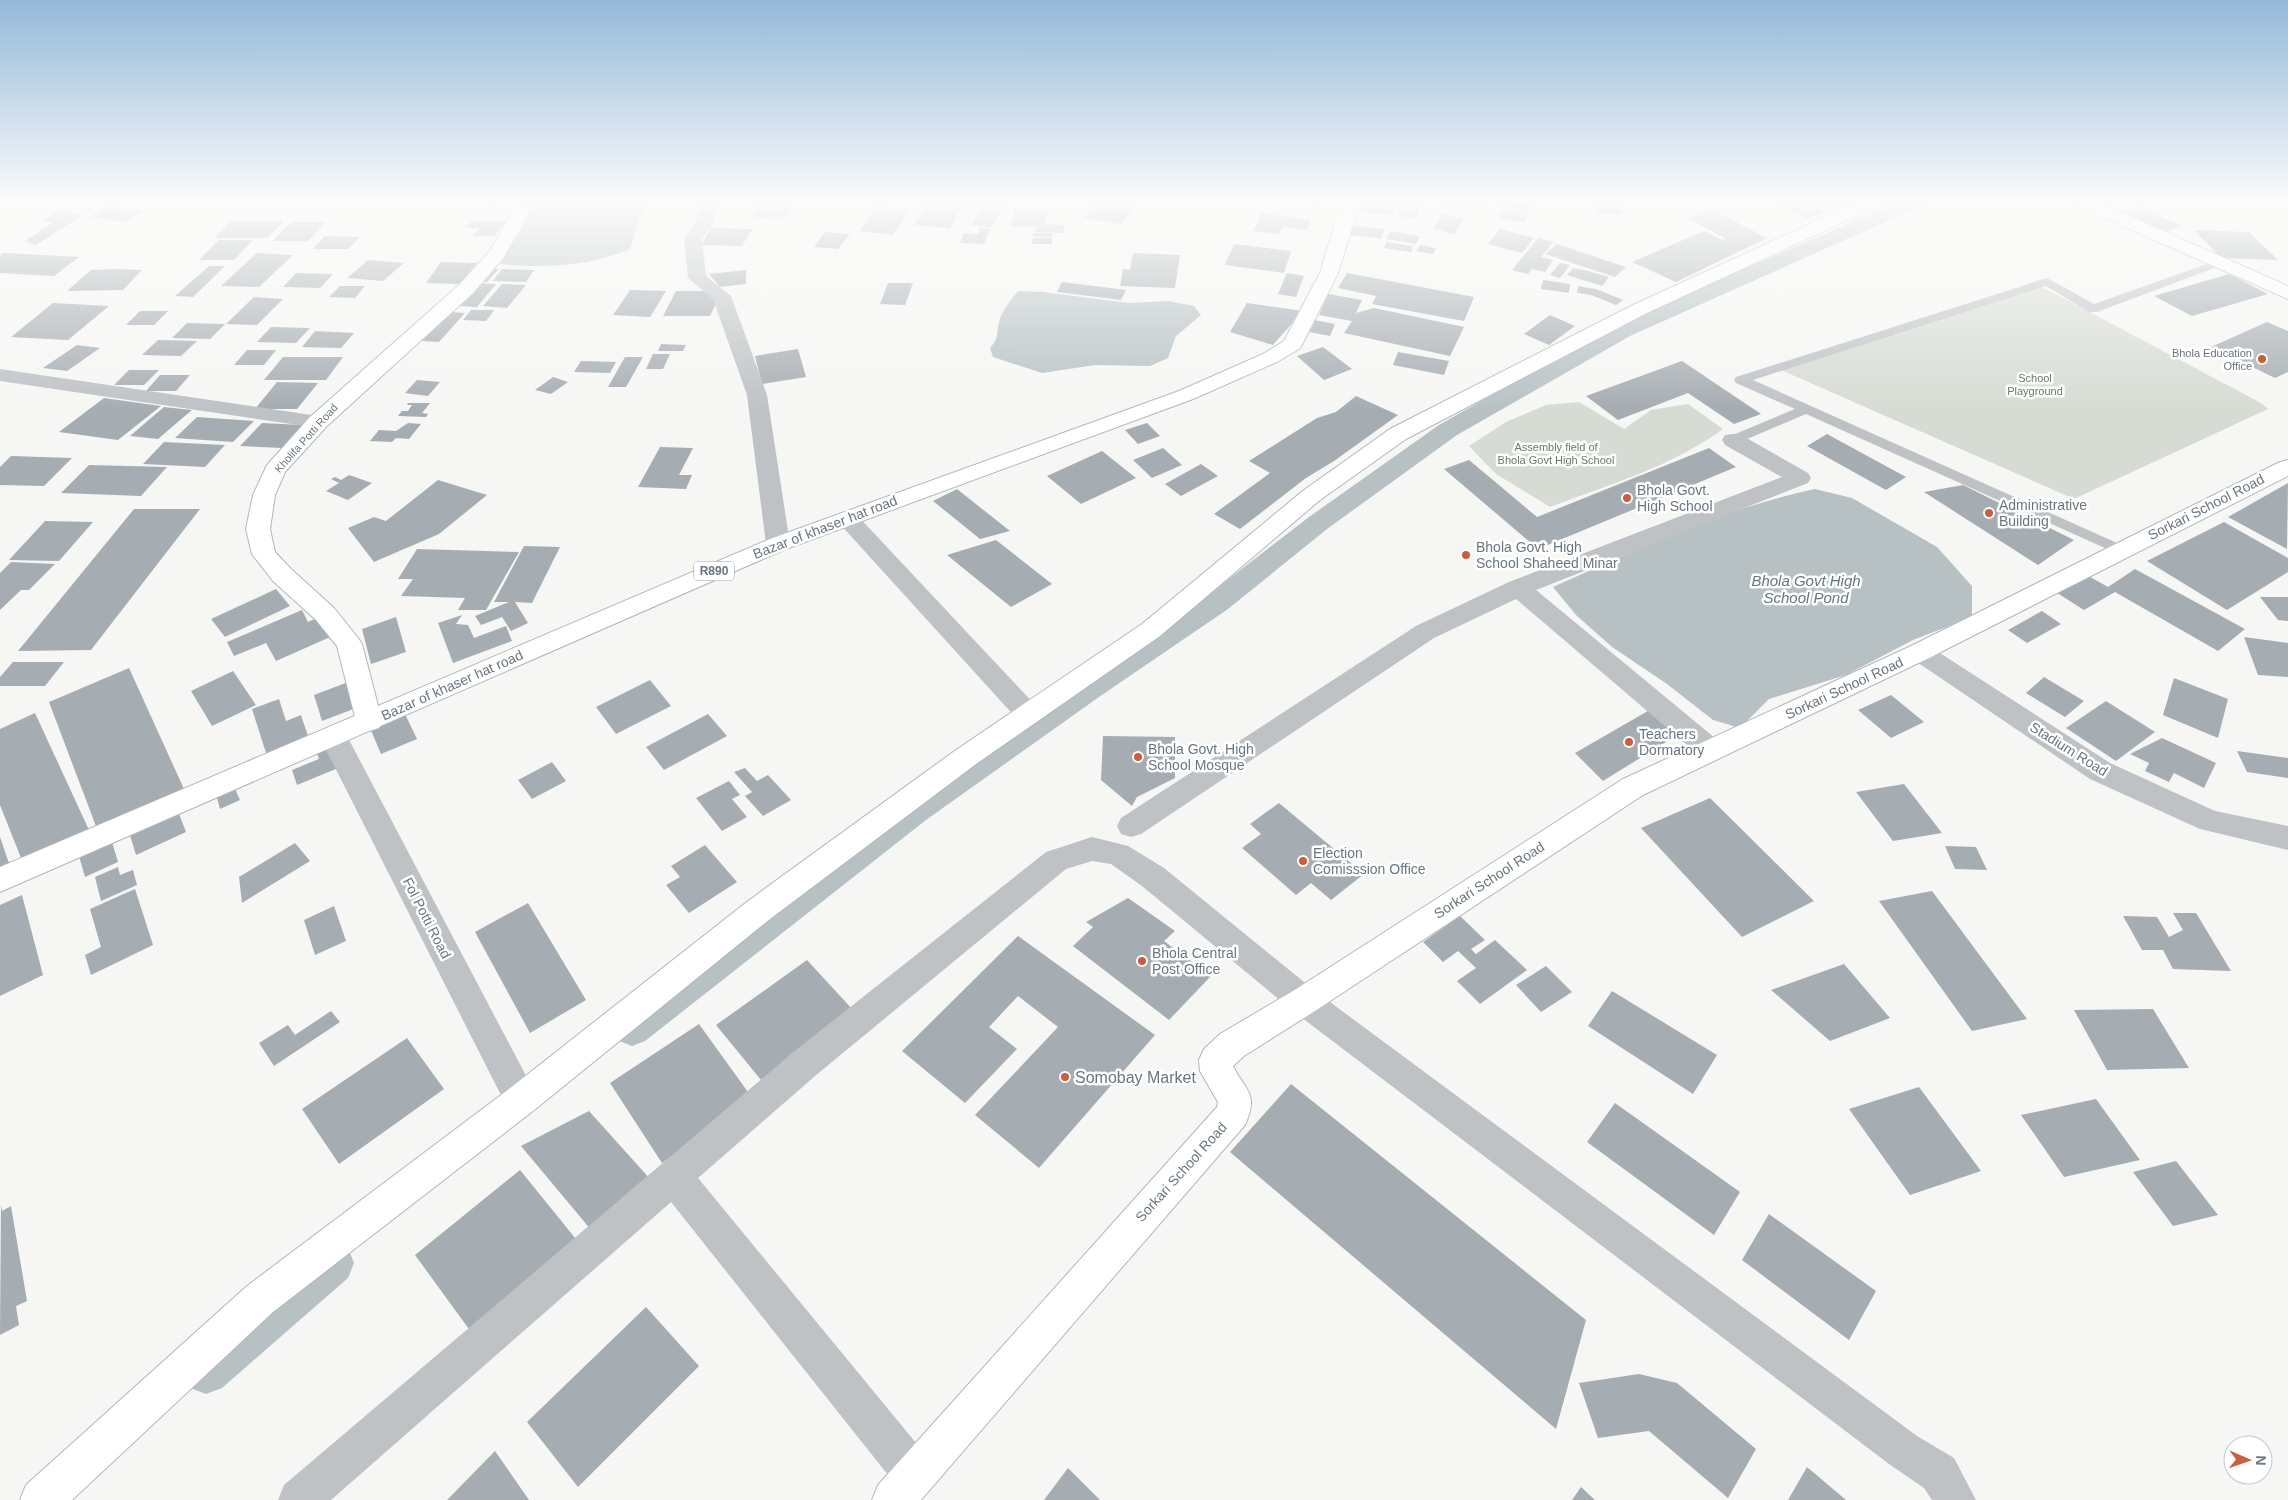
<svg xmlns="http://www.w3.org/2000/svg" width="2288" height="1500" font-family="Arial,sans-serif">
	<rect width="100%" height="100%" fill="#f6f6f4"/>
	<!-- green -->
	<path fill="#d6dbd3" d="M2039,287l9,3 213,113 7,6 -192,89h-4l-291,-128z
		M1579,402l45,27 27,-19 37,-6 35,25c-50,37 -115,56 -173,78l-54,-33 -27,-28 37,-24 40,-17z"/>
	<!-- water -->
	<path fill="#b7c1c4" d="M560,201h85l-15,48c-41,18 -87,19 -130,15l34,-57z
		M1018,291l25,1 85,11 40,-2 26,5 7,9 -25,21 -8,22 -18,8 -55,-1 -53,8 -49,-16 -3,-9c10,-11 6,-14 9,-26 3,-12 12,-22 19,-31z
		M1815,489l37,9 85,49 35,39v31l-59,23 -67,35 -77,24 -29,29 -27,-8 -46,-36 -55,-37 -36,-32 -23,-28c85,-38 171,-79 262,-98z"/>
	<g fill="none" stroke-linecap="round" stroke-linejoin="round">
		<!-- canal -->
		<path fill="#b7c1c4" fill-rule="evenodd" d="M1900,201h26l-3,4 -293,131 -173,99 -130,94 -99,80 -129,88 -173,123 -281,221 -13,5 -13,-5 -6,-12 6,-12 283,-215 175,-121 131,-86 101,-78 130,-92 175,-99z
			M333,1242l15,6 6,15 -6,15 -126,110 -16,6 -16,-6 -6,-16 6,-16 128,-108z"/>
	</g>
	<!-- building -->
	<path fill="#a6adb2" d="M425,201h29l-2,2h-27z
		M760,201h34l-7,16h-34z
		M928,201h5l30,2 -13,25 -36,-3z
		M978,201h32l-5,8 -31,-3z
		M1096,201h35l7,1 -16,22 -38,-6z
		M1368,201h30v5l-30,-3z
		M1403,201h22l-1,7 -22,-2z
		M1445,201h36l1,9 -37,-3z
		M1592,201h24l8,13h-25z
		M1770,201h70l5,2 -37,16z
		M1504,202l26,4 -5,16 -27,-4z
		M1363,204l32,3 -1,8 -33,-3z
		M107,206l36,5 -17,11 -36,-5z
		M877,206l33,4 -17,25 -34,-4z
		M2137,207l45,18 -14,7 -45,-19z
		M1400,208l19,2 -2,9 -19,-3z
		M61,209l20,7 -45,29 -11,-4 28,-19 -11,-1z
		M1016,209l32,2 -5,16 -33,-1z
		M1711,209l56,29 -91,44 -44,-20 72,-31 19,9 3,-1 -39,-21z
		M980,210l20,1 -8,16 -21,-2z
		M1262,213l49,7 -4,10 -24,-4 -4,8 -26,-3z
		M1442,214l22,4 -9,16 -22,-5z
		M231,221h53l-17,17h-53z
		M472,221l34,1 -12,14h-22l9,-8h-16z
		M291,222h35l-18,19h-35z
		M1044,224l21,1 -2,8 -28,-1 1,-4h8z
		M1349,225l35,4 -3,10 -36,-5z
		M711,228l41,1 -10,17 -41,-1z
		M980,228l10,1 -6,15 -24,-1 4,-10 14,1z
		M1500,229l34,9 -12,15 -34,-9z
		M2194,230l55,2 29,28 -57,-2z
		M1390,231l30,5 -4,8 -30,-5z
		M825,232l25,2 -12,15 -24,-2z
		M1033,233h19v4l-20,-1z
		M325,236l35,1 -12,12h-35z
		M1033,238h19v6h-20z
		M1538,238l15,4 -12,15 12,3 -8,12 -13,-3 -4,5 -16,-4z
		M219,240h34l-19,20h-35z
		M1386,242l27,4 -2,6 -27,-4z
		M1234,244l57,7 -7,22 -59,-8z
		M1557,244l69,23 -11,10 -70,-23z
		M1420,245l16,3 -3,6 -17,-3z
		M3,253l76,4 -25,19 -54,-3v-17z
		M257,253l36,2 -34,32 -38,-1z
		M1133,253l47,2 -5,33 -55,-2 3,-17 7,1z
		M368,260l36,3 -21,18 -36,-3z
		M441,262l36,1 -15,21 -36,-1z
		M1560,263l10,2 -10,13 -10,-3z
		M209,266h16l-32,31 -18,-1z
		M489,268l10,1 -12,13h-10z
		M1573,268l15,3 21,6 -7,9 -35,-11z
		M119,269l23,1 -19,20 -56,1 24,-21z
		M502,269l32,1 -8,12 -33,-1z
		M746,270v14l-26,3 -11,-13z
		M296,273l37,1 -13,14 -37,-1z
		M1287,273l17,3 -8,21 -18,-3z
		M1347,273l127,24 -10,24 -92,-17 4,-8 -38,-8z
		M2229,274l39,20 -76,22 -38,-20z
		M1543,280l27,4 -1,9 -28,-4z
		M1062,282l64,8 -5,10 -64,-8z
		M477,283l19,1 -19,23 -19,-1z
		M888,283h25l-8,22 -25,-1z
		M502,284l24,1 -19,23 -24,-2z
		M340,286h25l-10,12 -26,-1z
		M1578,286l18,3 27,11 -7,5 -25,-10 -14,-2z
		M630,290l36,1 -16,26 -37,-2z
		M676,291h30l11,11 -7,14h-47z
		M1328,294l34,6 -6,13 18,-5 90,19 -14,29 -106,-23 8,-12 -33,-6z
		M254,297l29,2 -26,26 -31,-1z
		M53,303l56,3 -41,34 -57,-3z
		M1247,303l56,8 -30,34 -43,-13z
		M471,310h23l-8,11 -23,-1z
		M140,311h28l-14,14h-28z
		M449,312l16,1 -26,29 -17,-1z
		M1550,315l25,11 -26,19 -25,-11z
		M1314,320l21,4 -5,12 -21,-4z
		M2267,322l21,9v41l-13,6 -64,-31z
		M187,323l38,1 -15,15 -38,-1z
		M271,327l39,1 -14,15 -39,-1z
		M315,331l39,2 -13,15 -39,-1z
		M158,340l39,1 -16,15 -39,-1z
		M661,344l25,1 -3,6h-25z
		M77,345l23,3 -33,23 -24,-3z
		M1323,347l29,22 -28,11 -27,-24z
		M798,349l8,28 -44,7 -7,-28z
		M247,350h29l-12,15h-30z
		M1398,352l51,9 -5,14 -51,-10z
		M653,354h17l-7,15h-17z
		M283,357h60l-17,23h-62z
		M625,357h18l-17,30h-18z
		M581,361l35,1 -6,11 -36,-1z
		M1682,361l79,53 -27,10 -46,-31 -70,27 -32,-24z
		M129,370h30l-15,15h-30z
		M160,375h30l-14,16h-30z
		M553,377l15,5 -17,12 -16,-4z
		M417,380l23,2 -12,14 -23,-3z
		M277,382l41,1 -21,26h-42z
		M1356,396l42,19 -64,46 -28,17 -66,51 -26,-15 56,-41 -21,-12 68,-43 19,-6z
		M104,398l57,8 -43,34 -59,-8z
		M408,403h22l-8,10 6,1 -2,3 -28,-1 4,-5h6l4,-6h-5z
		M164,407l28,3 -34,29 -28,-3z
		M197,417l57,4 -21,21 -58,-4z
		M262,423l41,2 -21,23 -42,-2z
		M408,423l13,1 -12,15 -13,-1 -4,4 -22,-1 9,-11 17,1z
		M1147,423l13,13 -22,8 -13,-14z
		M1827,434l79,43 -20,13 -79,-44z
		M164,442l61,3 -20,22 -62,-3z
		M660,447l33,1 -14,27h13l-6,14 -48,-2z
		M1163,448l19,17 -30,13 -19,-18z
		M1709,448l27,19 -198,82 -94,-80 25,-9 68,57z
		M1102,451l34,27 -55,26 -34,-28z
		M11,456l61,2 -28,28 -44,-1v-18z
		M1201,464l17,12 -37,20 -16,-12z
		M89,465l78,2 -26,29 -80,-3z
		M349,475l23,8 -24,17 -22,-9 13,-8 -8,-4 4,-2 6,3z
		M438,480l49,15 -48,39 -65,28 -26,-34 26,-11 12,4z
		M2288,483l-1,66 -59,-32z
		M1963,485l111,55 -36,25 -114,-73z
		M957,489l53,42 -30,8 -47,-38z
		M134,509h66l-109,141 -73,1z
		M45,521l48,1 -34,39 -50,-1z
		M2224,522l64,36v14l-61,38 -80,-49z
		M996,540l56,44 -41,23 -64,-52z
		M524,546l36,1 -28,56 -17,-1 13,21 -17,8 -9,-14 -21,8 -6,-9 34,-14h-15z
		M417,549l102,3 -33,58h-28l7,-12 -64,-2 12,-17h-15z
		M11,562l44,2 -26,26h-8l-21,20v-37z
		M2135,569l110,60 -27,22 -103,-59 -31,18 -30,-19 31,-17 23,13z
		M276,589l14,17 -65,31 -14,-18z
		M2260,597h28v24l-10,-1z
		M302,610l6,12 17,-8 12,20 -61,27 -10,-18 -32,13 -7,-14z
		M2042,611l19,13 -34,19 -19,-13z
		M462,615l-6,9 12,1 6,13 32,-12 6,15 -59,22 -15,-40z
		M396,617l10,35 -35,12 -9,-35z
		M2244,637l44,6v34l-30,-2z
		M13,662h51l-19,24h-45v-9z
		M129,668l55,121 -87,40 -48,-127z
		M233,671l23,34 -44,21 -21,-35z
		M2044,677l40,24 -19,16 -39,-24z
		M2174,678l54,21 -10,39 -55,-23z
		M650,680l21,26 -55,28 -20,-27z
		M351,681l8,26 -37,14 -8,-26z
		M1891,695l33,27 -33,16 -33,-28z
		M279,699l7,22 15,-6 7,21 -42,17 -14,-44z
		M2106,701l49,31 -39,29 -50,-33z
		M1653,708l29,24 -79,49 -28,-28z
		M35,713l54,117 -66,33 -23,-58v-76z
		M405,714l12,25 -36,15 -11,-26z
		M708,714l19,22 -63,34 -18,-23z
		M1103,736l72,1v41l-38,19 -5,9 -31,-26z
		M2162,738l54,25 -12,25 -30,-15 -5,9 -24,-11 4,-8 -19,-9z
		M332,740l11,26 -46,19 -5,-15 27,-11 -4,-11z
		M2237,751l51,7v20l-41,-6z
		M552,762l14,19 -34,18 -14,-19z
		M745,768l12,13 11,-6 23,25 -28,16 -18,-20 7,-4 -18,-20z
		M729,781l11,14 -8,4 15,18 -25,14 -26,-33z
		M1904,784l38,49 -49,8 -37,-49z
		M234,786l6,14 -20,9 -4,-15z
		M1710,798l104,103 -72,36 -101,-109z
		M1279,803l85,71 -33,26 -20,-17 -15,12 -54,-47 19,-14 -11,-10z
		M178,811l8,21 -50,23 -7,-23z
		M0,837l11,32 -11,5z
		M112,842l6,20 -33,15 -6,-21z
		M295,843l15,18 -68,42 -3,-26z
		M705,845l32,37 -48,31 -23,-28 14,-8 -9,-11z
		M1945,846l31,1 11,23 -32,-1z
		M118,867l2,8 13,-5 4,15 -36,16 -6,-24z
		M135,889l18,56 -62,30 -6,-20 16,-8 -11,-38z
		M1932,891l95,128 -55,12 -93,-130z
		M22,895l21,80 -43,21v-91z
		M1128,898l47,33 -11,10 47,35 -42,44 -96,-74 20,-19 -7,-5z
		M528,903l58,97 -56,33 -55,-101z
		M334,906l12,35 -31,14 -11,-35z
		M2173,913h23l35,58 -58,-2 -10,-19h-21l-19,-34 34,1 12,20 14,-7z
		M1460,916l25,24 -14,9 5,5 19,-14 32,30 -47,34 -23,-23 19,-13 -18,-17 -15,11 -20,-20z
		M1018,936l137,99 -116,133 -64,-53 83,-88 -40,-31 -29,31 28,22 -52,54 -63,-52z
		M807,960l46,50 -92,70 -45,-55z
		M1844,964l46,54 -60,23 -59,-51z
		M1546,966l26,26 -31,20 -25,-27z
		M1612,991l105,64 -24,39 -105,-68z
		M2153,1009l36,59 -82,2 -33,-60z
		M331,1011l9,11 -66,44 -15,-23 29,-18 7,10z
		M699,1024l54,75 -91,64 -52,-80z
		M407,1038l37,51 -105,75 -37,-55z
		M1291,1084l295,236 -30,109 -326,-277z
		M1919,1087l62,84 -71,24 -61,-86z
		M2096,1099l44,61 -76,17 -43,-62z
		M1615,1103l125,89 -26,43 -127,-93z
		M589,1111l62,69 -59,51 -71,-85z
		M2176,1161l42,54 -45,11 -40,-54z
		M520,1170l60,74 -106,92 -59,-81z
		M1,1204l1,7 9,-5 16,95 -11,5 3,19 -19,10z
		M1769,1214l107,77 -27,49 -107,-80z
		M646,1307l53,59 -121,121 -51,-65z
		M1639,1374l38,9 79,66 -28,49 -79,-67 -51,7 -19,-55z
		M495,1451l34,49h-82z
		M1807,1467l39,33h-58z
		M1068,1468l32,32h-56z
		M1581,1487l14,13h-23z"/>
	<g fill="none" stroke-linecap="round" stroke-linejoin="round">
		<defs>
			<path id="secondary" d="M490,201h26l13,12 -25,44 -31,36 -147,134 -41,45 -10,23 -5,34 5,23 16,17 43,39 24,30 4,6 20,77 -3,7 -10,3 -10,-3 -3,-7 -19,-75 -21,-26 -43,-39 -21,-27 -6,-25 7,-34 14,-30 43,-48 149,-132 31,-34 21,-37c-6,-6 -16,-7 -21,-13z
				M1314,201c13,0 35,-3 44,9l-3,4 -6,1 -32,-10z
				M1860,201h23l-3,4 -233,108 -241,126 -86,61 -160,136 -184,128 -206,155 -237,192 -260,201 -201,188h-52l6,-15 221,-199 262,-197 239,-188 208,-151 186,-126 162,-134 86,-61 243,-124z
				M2288,460v16l-359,182 -286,137 -328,216 -71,45 -11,10c13,26 26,27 12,59l-324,375h-49l6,-15 339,-378 1,-5 -18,-31 -1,-11 5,-11 16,-15 73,-43 330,-212 288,-133 369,-184z"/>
			<path id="primary" d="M1342,201h18l-22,72 -36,72 -3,4 -22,13 -84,37 -407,150 -786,343v-25l770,-328 409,-148 84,-37 21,-13 36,-68z
				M2072,201h23l193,85v13l-213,-94z"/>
		</defs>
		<!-- secondary casing -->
		<use href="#secondary" stroke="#b3b7bb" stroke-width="2"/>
		<!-- primary casing -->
		<use href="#primary" stroke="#b2b6b9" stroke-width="2"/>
		<!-- lane -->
		<path fill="#bec2c5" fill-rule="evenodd" d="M2221,259l6,3 -2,2 -128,48h-8l-43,-26 -293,94 373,167 3,3 -3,3h-10l-310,-139 -68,29 -5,1 -7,-4 2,-3 67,-28 -59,-26 -2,-3 2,-3 311,-99 47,26z"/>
		<!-- street -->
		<path fill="#bec2c5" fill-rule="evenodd" d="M703,201h18l-9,23 -10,16 4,36 25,20 36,99 23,149 -4,5 -8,3 -8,-3 -4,-5 -19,-149 -34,-96 -25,-21 -4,-38 10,-16z
			M0,369l318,47 8,1 3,5 -3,5 -8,1 -318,-47z
			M1733,434l8,1 67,38 3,5 -3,5 -272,107 185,153 4,7 -4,7 -10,3 -10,-3 -185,-158 -82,39 -293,196 -10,3 -10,-3 -4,-8 4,-8 295,-192 93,-44 273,-105 -57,-32 -3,-5 3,-5z
			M847,511l8,2 182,194 4,7 -4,7 -9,3 -9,-3 -180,-198 -4,-5 4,-5z
			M1920,643l9,3 181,117 105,48 73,15v24l-88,-21 -110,-50 -179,-121 -4,-6 4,-6z
			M333,726l10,3 4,7 186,353 5,11 -5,11 -12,5 -12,-5 -190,-375 4,-7z
			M1092,837l36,9 36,22 151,123 602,445 37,22 22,42h-44l-8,-12 -35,-24 -596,-453 -151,-125 -31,-22 -19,-3 -26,8 -251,207 -117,102 232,282 6,15 -6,15 -15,6 -15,-6 -229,-288 -340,298h-53l6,-15 507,-431 255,-202z"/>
		<!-- secondary -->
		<use href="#secondary" fill="#fff" fill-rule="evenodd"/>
		<!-- primary -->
		<use href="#primary" fill="#fff" fill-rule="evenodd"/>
	</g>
	<!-- sky -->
	<linearGradient id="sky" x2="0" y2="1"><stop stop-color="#94b9da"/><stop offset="0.49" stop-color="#fbfbfa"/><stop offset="1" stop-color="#fbfbfa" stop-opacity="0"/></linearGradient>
	<rect width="2288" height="411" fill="url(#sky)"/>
	<!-- markers -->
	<g fill="#cc5e3e" stroke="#fff" stroke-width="2">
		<circle cx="2262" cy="359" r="5"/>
		<circle cx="1627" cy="498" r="5"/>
		<circle cx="1989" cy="513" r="5"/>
		<circle cx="1466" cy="555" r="5"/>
		<circle cx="1629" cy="742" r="5"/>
		<circle cx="1138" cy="757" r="5"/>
		<circle cx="1303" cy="861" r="5"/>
		<circle cx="1142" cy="961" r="5"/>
		<circle cx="1065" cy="1077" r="5"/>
	</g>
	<g text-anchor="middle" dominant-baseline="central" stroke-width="5" stroke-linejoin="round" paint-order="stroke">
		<!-- far-poi labels -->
		<g font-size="11" fill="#697681" stroke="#fff" text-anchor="end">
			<text x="2252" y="353">Bhola Education<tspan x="2252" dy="13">Office</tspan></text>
		</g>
		<!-- far-park labels -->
		<g font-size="11" fill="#6b7967" stroke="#fff">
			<text x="2035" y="378">School<tspan x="2035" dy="13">Playground</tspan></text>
			<text x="1556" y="447">Assembly field of<tspan x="1556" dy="13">Bhola Govt High School</tspan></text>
		</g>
		<!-- far-street labels -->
		<g font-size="11" fill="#697681" stroke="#fff">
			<text transform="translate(306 438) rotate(-48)">Kholifa Potti Road</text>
		</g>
		<!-- shield labels -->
		<rect fill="#fff" stroke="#969fa7" stroke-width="1" x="694" y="561.5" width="40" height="19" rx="4"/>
		<g font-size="12" font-weight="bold" fill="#697681">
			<text x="714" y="571">R890</text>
		</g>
		<!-- poi labels -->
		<g font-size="14" fill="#697681" stroke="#fff" text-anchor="start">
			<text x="1637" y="490">Bhola Govt.<tspan x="1637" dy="16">High School</tspan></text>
			<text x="1999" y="505">Administrative<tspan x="1999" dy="16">Building</tspan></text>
			<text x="1476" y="547">Bhola Govt. High<tspan x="1476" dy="16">School Shaheed Minar</tspan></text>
			<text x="1639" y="734">Teachers<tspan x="1639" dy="16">Dormatory</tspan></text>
			<text x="1148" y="749">Bhola Govt. High<tspan x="1148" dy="16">School Mosque</tspan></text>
			<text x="1313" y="853">Election<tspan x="1313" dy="16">Comisssion Office</tspan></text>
			<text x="1152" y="953">Bhola Central<tspan x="1152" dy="16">Post Office</tspan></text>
		</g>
		<!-- street labels -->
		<g font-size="14" fill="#697681" stroke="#fff">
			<text transform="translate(2206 507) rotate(-27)">Sorkari School Road</text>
			<text transform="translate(825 527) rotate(-21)">Bazar of khaser hat road</text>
			<text transform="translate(452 685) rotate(-24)">Bazar of khaser hat road</text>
			<text transform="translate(1844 688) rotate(-25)">Sorkari School Road</text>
			<text transform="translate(2069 749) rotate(32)">Stadium Road</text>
			<text transform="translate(1489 880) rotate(-33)">Sorkari School Road</text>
			<text transform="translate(427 918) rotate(63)">Fol Potti Road</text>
			<text transform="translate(1181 1172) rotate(-48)">Sorkari School Road</text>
		</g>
		<!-- water labels -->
		<g font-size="15" font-style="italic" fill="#65777d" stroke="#fff">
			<text x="1806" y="580">Bhola Govt High<tspan x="1806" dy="17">School Pond</tspan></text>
		</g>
		<!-- near-poi labels -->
		<g font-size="16" fill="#697681" stroke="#fff" text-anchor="start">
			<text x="1075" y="1077">Somobay Market</text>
		</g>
	</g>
	<!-- north arrow -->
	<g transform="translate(2248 1460) rotate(92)"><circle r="24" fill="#ffffff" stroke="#c3c8cd"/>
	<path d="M0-4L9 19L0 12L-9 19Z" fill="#cc5e3e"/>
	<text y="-8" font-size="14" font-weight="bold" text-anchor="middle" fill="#697681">N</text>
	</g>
</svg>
